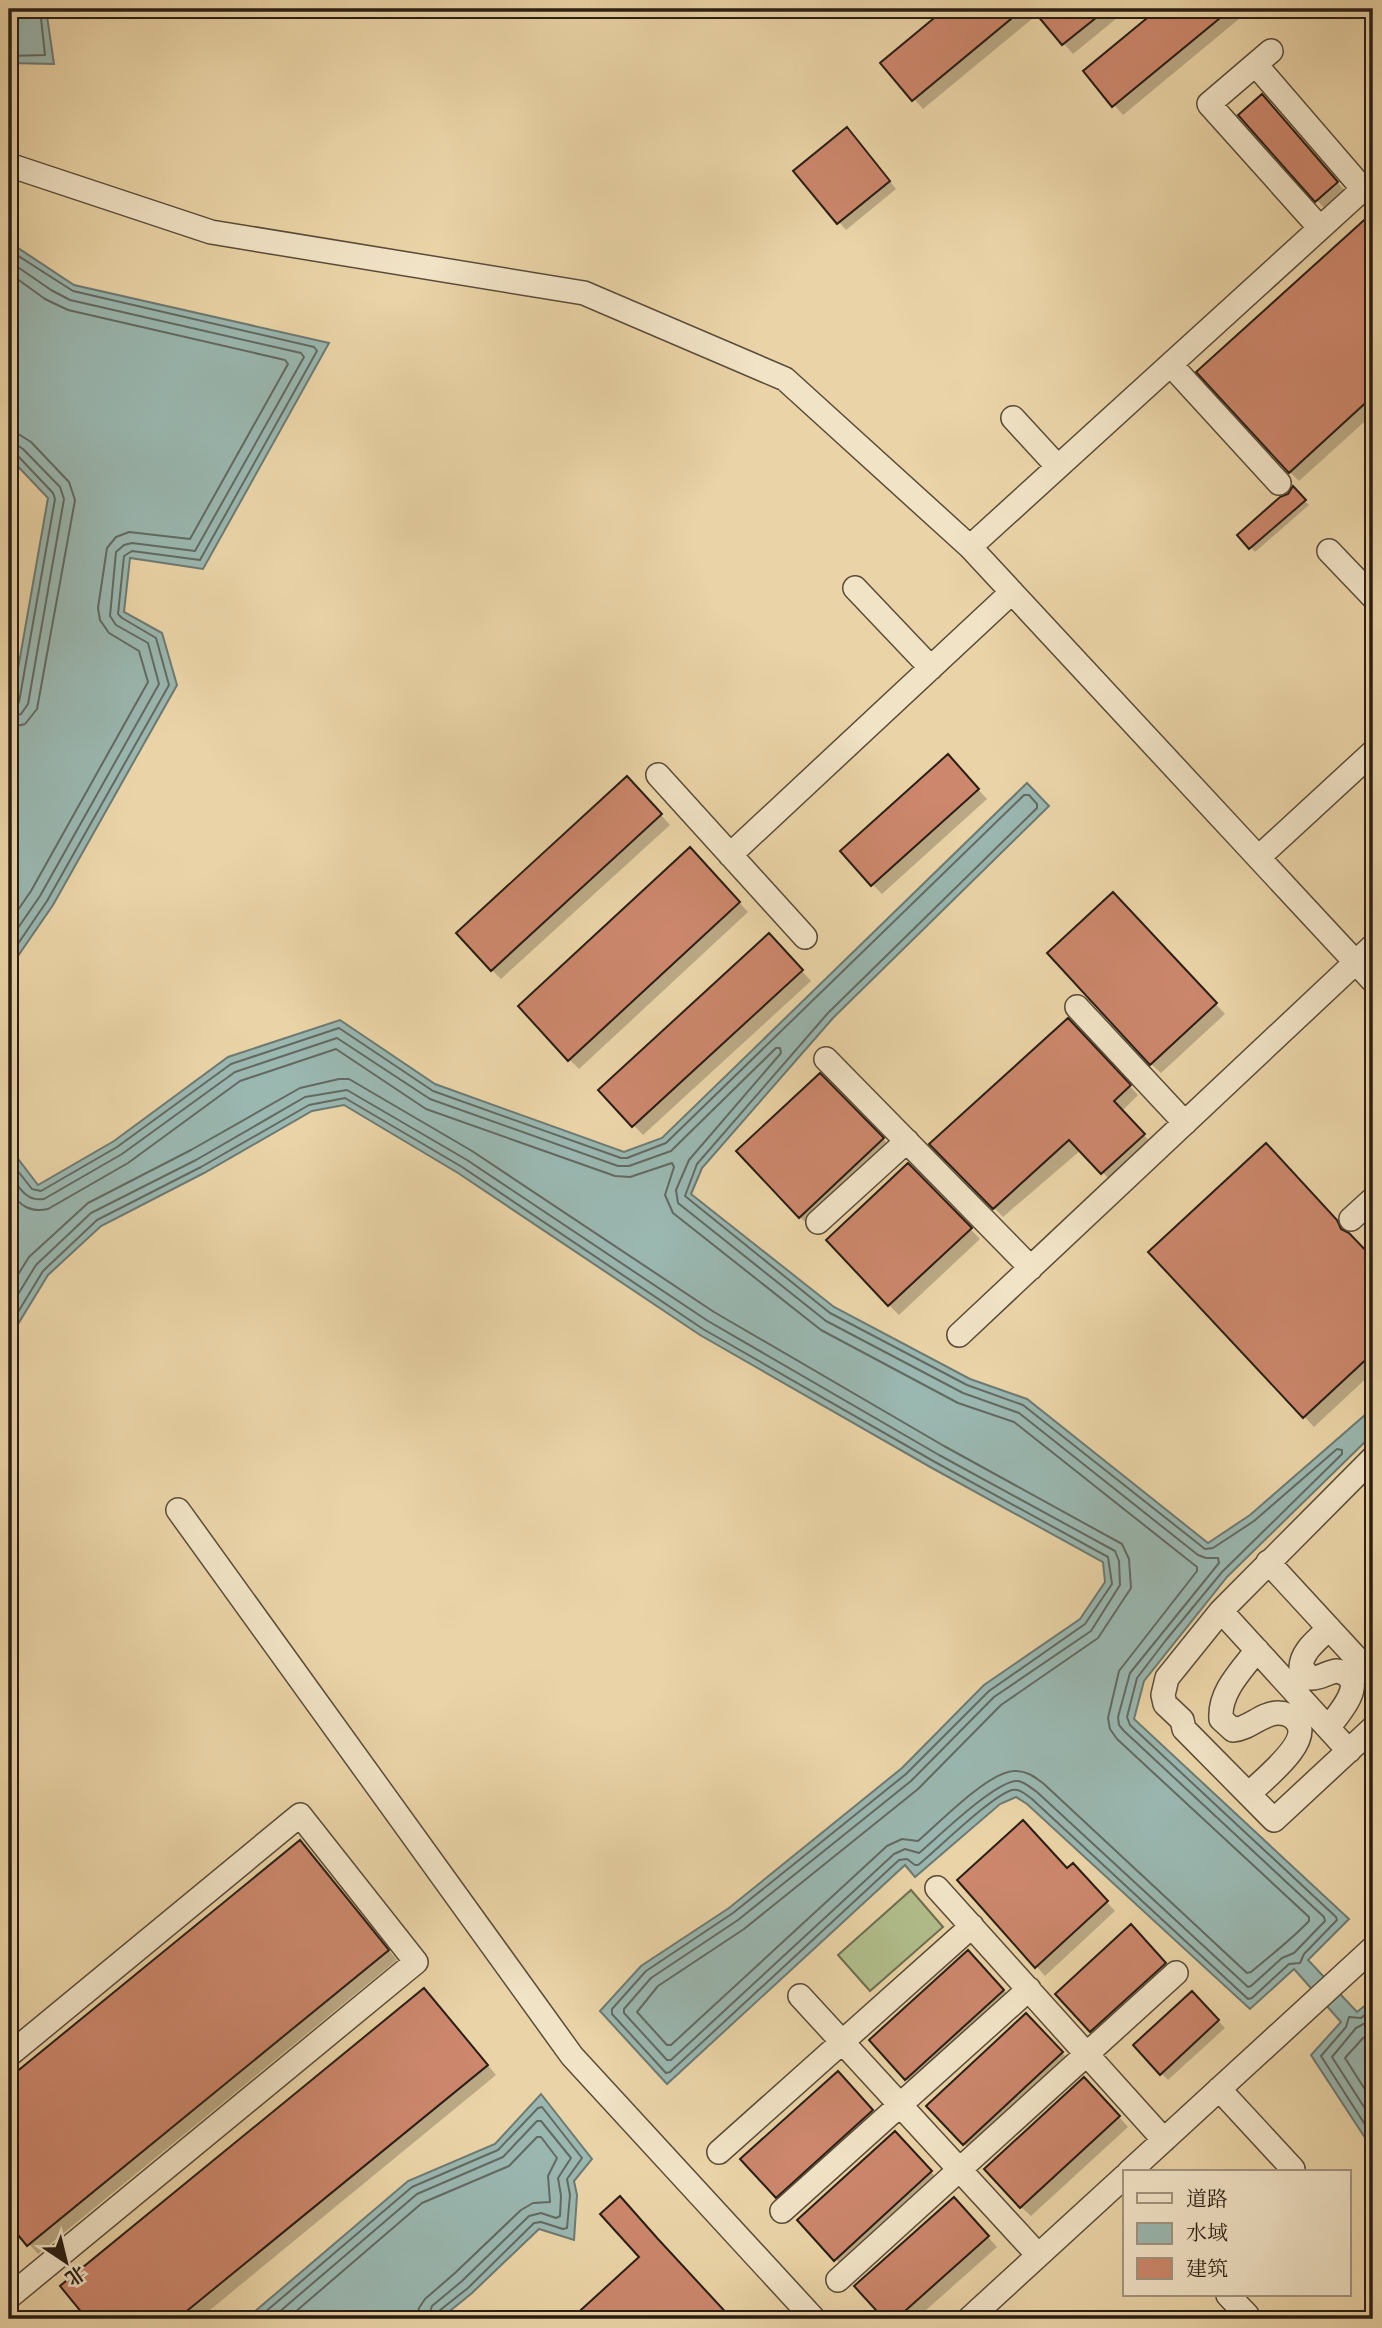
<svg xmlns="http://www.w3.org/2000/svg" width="1382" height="2328" font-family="'IM FELL French Canon','Noto Serif SC',serif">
	<rect width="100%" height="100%" fill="#ead4a7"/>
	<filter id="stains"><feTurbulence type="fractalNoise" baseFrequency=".00286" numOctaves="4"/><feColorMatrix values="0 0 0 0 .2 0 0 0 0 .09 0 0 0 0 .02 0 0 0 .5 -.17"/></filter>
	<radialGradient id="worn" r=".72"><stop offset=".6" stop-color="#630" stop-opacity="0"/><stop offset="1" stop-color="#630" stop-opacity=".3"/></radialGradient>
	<!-- green -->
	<path fill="#b1be8c" stroke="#6e6e50" stroke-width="2" d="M911,1890l32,37 -73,64 -32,-36z"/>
	<!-- water -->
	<path fill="#9ab7b0" stroke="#6d7a72" stroke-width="2" d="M9,9h37l8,55 -45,-1z
		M9,242l65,43 255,58 -126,226 -73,-11 -6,54 38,21 15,52 -124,220 -44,64v-249l39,-222 -39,-41z
		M1027,783l22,23 -216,212 -131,150 -11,26 143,113 136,72 57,20 181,144 42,-28 123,-107v26l-146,143 -83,104 -10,38 215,200 -41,41 49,52 16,-13v151l-62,-95 30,-33 -47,-53 -44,40 -223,-205 -11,-7 -16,7 -85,73 -10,-12 -238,219 -67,-73 41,-45 88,-58 173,-140 82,-83 96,-66 25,-37 -2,-20 -171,-94 -232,-133 -242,-162 -114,-68 -32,6 -108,62 -103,53 -53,49 -30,49 -9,2v-179l29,38 76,-44 114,-84 112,-37 95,64 189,68 38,-14z
		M541,2094l51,65 -18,22 3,14 -3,45 -35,-11 -67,64 -32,26h-194l162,-138 87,-37z"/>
	<!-- shadow -->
	<path fill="#0003" d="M947,9h181l-55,45 -35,-40 -115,95 -40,-46z
		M1161,9h90l-128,106 -38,-44z
		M1269,103l75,87 -20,18 -84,-92z
		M854,136l42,53 -50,41 -50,-59z
		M1372,216l1,198 -74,67 -9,-9z
		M1293,489l16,16 -54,47 -16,-17 50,-40z
		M957,766l30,33 -105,95 -10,-10z
		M637,788l33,37 -169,154 -9,-9z
		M700,859l48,53 -169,157 -10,-10z
		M1122,904l103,110 -64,59 -10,-9z
		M778,945l33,36 -168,154 -43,-45z
		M1077,1029l61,66 -16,16 31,34 -41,37 -31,-32 -78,67 -71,-73z
		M820,1075l73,74 -84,77 -9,-9z
		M1276,1155l97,105v112l-59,55 -163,-175z
		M908,1165l72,74 -81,76 -10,-10z
		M300,1842l97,118 -359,294 -29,-33v-141z
		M1067,1871l14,3 34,37 -70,65 -85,-96z
		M1140,1936l34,38 -74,67 -43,-47z
		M978,1962l35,38 -97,88 -10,-9z
		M1192,1993l33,35 -57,52 -32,-34z
		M433,1999l63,76 -297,244h-110l-27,-33z
		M1026,2015l45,47 -97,91 -10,-9z
		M847,2083l34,38 -95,85 -9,-9z
		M1094,2089l34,38 -97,89 -10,-9z
		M905,2143l35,39 -95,87 -45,-48z
		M628,2207l103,112h-157l67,-62z
		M963,2209l34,38 -81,72h-30l-29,-33z"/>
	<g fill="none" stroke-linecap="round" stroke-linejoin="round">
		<!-- shore -->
		<path stroke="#626a62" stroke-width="2" d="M9,56l36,-1 -5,-46
			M9,250l64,41 241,56 3,4 -117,209 -68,-9 -8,5 -6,58 4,4 34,20 13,47 -122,216 -38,56
			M9,261l42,29 19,10 231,53 3,4 -109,194 -63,-8 -8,2 -8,7 -6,64 6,9 32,18 11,41 -119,212 -31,45
			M9,273l36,26 23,11 217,50 3,4 -98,175 -61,-7 -13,5 -9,11 -9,60 2,12 9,13 30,18 9,31 -117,209 -22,32
			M9,433l11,2 11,7 38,40 6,18 -38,209 -12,15 -16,4
			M9,444l8,1 6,4 37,38 4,12 -36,205 -7,10 -12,4
			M9,453l8,2 36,38 2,6 -36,203 -4,6 -6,1
			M9,1160l23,29 9,2 76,-44 114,-83 108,-36 94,63 188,67h6l39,-15 358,-348h5l8,9v4l-209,205 -131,151 -12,32 145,117 137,72 56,20 182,144 8,-1 41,-27 83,-72 5,1v4l-120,118 -56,68 -29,38 -10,39 3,8 206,192 1,3 -33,34 -4,9 -11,1 -37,34 -4,1 -216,-200c-6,-4 -12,-11 -20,-9 -22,7 -73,58 -94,75h-3l-8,-6 -8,1 -229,212 -4,1 -54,-59v-5l34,-38 87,-58 173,-139 83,-83 96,-67 27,-40 -4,-27 -173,-95 -232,-133 -241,-162 -117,-69 -36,7 -108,62 -104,53 -54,51 -28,46 -6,2
			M9,1174c10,13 17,28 35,25l78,-45 113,-82 102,-34 93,61 188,67h11l42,-15 105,-103h4l1,5 -92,107 -13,30 2,13 148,118 137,72 56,20 179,142 8,3h12l1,5 -89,110 -12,44 1,8 5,6 200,186 1,4 -31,32 -12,5 -31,28 -3,1 -211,-195c-6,-4 -12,-10 -19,-11 -21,-2 -81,57 -99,72l-14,-4 -11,5 -223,206h-4l-43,-47v-4l27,-31 87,-58 173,-139 83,-84 97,-66 29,-46 -1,-24 -4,-10 -176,-96 -231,-134 -241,-161 -120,-70 -42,7 -109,63 -105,53 -55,52 -27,44
			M9,1191c11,14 20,22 39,18l80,-46 112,-82 96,-32 90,60 189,67 15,1 42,-14 2,4 -9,28 8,18 148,117 137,73 56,19 183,145v4l-78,100 -11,47 2,11 7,10 192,178v4c-18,19 -38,34 -58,51l-4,1 -203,-189c-9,-7 -18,-14 -30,-13 -26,1 -75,52 -96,70l-16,-2 -15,7 -216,199h-4l-30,-33 21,-26 86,-57 174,-140 83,-84 97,-67 33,-50 -2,-29 -7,-15 -178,-98 -230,-134 -242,-161 -123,-72h-10l-39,9 -109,62 -103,53 -59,54 -20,32
			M1373,2008l-12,10 -12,-1 -3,10 -25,29 52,81
			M1373,2019l-17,9 -24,29 41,64
			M1373,2033l-10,5 -18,20 28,44
			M257,2319l155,-132 86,-37 40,-42 4,-1 40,51 -15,21 3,16 -3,33 -4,1 -22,-7 -7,1 -66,65 -29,23 -2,8
			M271,2319l146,-125 86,-37 34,-36h4l30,37 -13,20 3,18 -1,20 -4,2 -15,-5 -12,3 -67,65 -30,25 -4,13
			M287,2319l135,-116 87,-37 28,-29h4l16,21 -9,18 2,26 -17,1 -12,7 -66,63 -30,26 -6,9 -2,11"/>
	</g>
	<!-- building -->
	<path fill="#cc876c" stroke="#2a1e14" stroke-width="2" d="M945,9h78l-111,92 -32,-38z
		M1032,9h75l-45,36z
		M1158,9h73l-119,98 -29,-36z
		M1262,94l76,88 -23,20 -77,-87z
		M847,127l43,54 -53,43 -44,-53z
		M1373,212v184l-84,77 -93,-101z
		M1293,486l13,14 -57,49 -12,-14 43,-38 8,-3z
		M948,754l31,35 -108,97 -31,-35z
		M627,776l35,38 -171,157 -35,-38z
		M690,847l50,55 -172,159 -50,-55z
		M1113,892l104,111 -67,62 -103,-112z
		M769,933l34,37 -171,157 -34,-37z
		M1068,1018l63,67 -17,16 31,33 -44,40 -32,-34 -76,69 -64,-65z
		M820,1073l64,65 -85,80 -63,-67z
		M1266,1143l71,77 4,9 8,4 24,25v95l-70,65 -155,-166z
		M908,1163l64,65 -84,78 -62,-66z
		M1023,1820l44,48 6,-5 35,38 -73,67 -78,-88z
		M300,1840l89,110 -362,296 -18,-22v-146z
		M1131,1924l35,39 -76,69 -35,-38z
		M968,1950l36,40 -99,90 -36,-40z
		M424,1988l64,77 -311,254h-90l-27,-33z
		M1192,1991l27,29 -59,55 -27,-30z
		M1026,2013l37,39 -100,93 -37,-39z
		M838,2071l35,39 -97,88 -36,-39z
		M1084,2077l36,39 -100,92 -36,-39z
		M895,2131l37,40 -98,90 -37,-41z
		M620,2196l38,43 74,80h-161l68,-62 -39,-43z
		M954,2197l35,39 -93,83h-12l-30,-33z"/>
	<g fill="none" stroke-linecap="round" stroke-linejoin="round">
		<defs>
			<path id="minor" d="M1271,51l-62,53 111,124
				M1256,65l107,124
				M9,165l202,67 373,61 201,86 185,168 403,434
				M1171,365l108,118
				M1013,418l45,49
				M970,547l403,-367
				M1329,551l44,46
				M855,588l76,80
				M658,775l147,162
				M730,855l282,-263
				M1259,857l114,-105
				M1077,1007l108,116
				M826,1059l205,209
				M1351,1219l22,-20
				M818,1222l89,-81
				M959,1335l414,-389
				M1373,1458l-152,153 -54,67 -4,17 2,9 17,16 2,9 90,91 99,-92
				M178,1510l394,546 242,263
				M1268,1562l105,114
				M1221,1611l128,140
				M1328,1728c8,-11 36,-41 19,-53 -1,-1 -8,-4 -10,-4 -10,1 -17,8 -27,7l-9,-11c1,-17 17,-27 28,-39
				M1249,1794c13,-14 63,-51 48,-72 -4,-6 -12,-9 -19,-9 -16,0 -29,16 -45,17l-12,-11c-2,-27 20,-48 36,-69
				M937,1888l227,252
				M800,1996l238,259
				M9,2055l291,-240 116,147 -407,335
				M1219,2089l74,80
				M719,2152l253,-226
				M1129,2172l244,-224
				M782,2211l247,-222
				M838,2280l338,-307
				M1228,2295l19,20
				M969,2319l156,-143"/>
		</defs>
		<!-- minor casing -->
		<use href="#minor" stroke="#5a4c39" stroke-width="26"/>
		<!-- minor -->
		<use href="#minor" stroke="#f1e3c6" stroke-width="23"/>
	</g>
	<!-- margin -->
	<rect width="1382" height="2328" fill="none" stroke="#ead4a7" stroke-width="35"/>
	<rect x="10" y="10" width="1361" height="2307" fill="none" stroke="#2a1e14" stroke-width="3.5"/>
	<rect x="18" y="18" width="1347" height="2293" fill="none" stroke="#2a1e14" stroke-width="2"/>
	<!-- legend -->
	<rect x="1123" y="2170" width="228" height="126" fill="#f1e3c6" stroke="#a1947f" stroke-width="2"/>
	<rect x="1137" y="2193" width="35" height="10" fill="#f1e3c6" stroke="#a1947f" stroke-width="2"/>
	<text x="1186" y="2206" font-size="21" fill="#2a1e14">道路</text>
	<rect x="1137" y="2223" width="35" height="21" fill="#9ab7b0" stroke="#a1947f" stroke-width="2"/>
	<text x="1186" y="2240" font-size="21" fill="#2a1e14">水域</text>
	<rect x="1137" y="2258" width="35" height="21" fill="#cc876c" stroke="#a1947f" stroke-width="2"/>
	<text x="1186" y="2276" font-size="21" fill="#2a1e14">建筑</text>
	<!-- north arrow -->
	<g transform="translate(66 2262) rotate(145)" stroke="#f1e3c6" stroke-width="5" paint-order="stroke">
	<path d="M0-5L12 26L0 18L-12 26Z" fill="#2a1e14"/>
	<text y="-10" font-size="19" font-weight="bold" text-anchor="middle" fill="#2a1e14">北</text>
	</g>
	<rect width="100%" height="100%" filter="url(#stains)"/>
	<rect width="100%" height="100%" fill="url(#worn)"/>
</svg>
